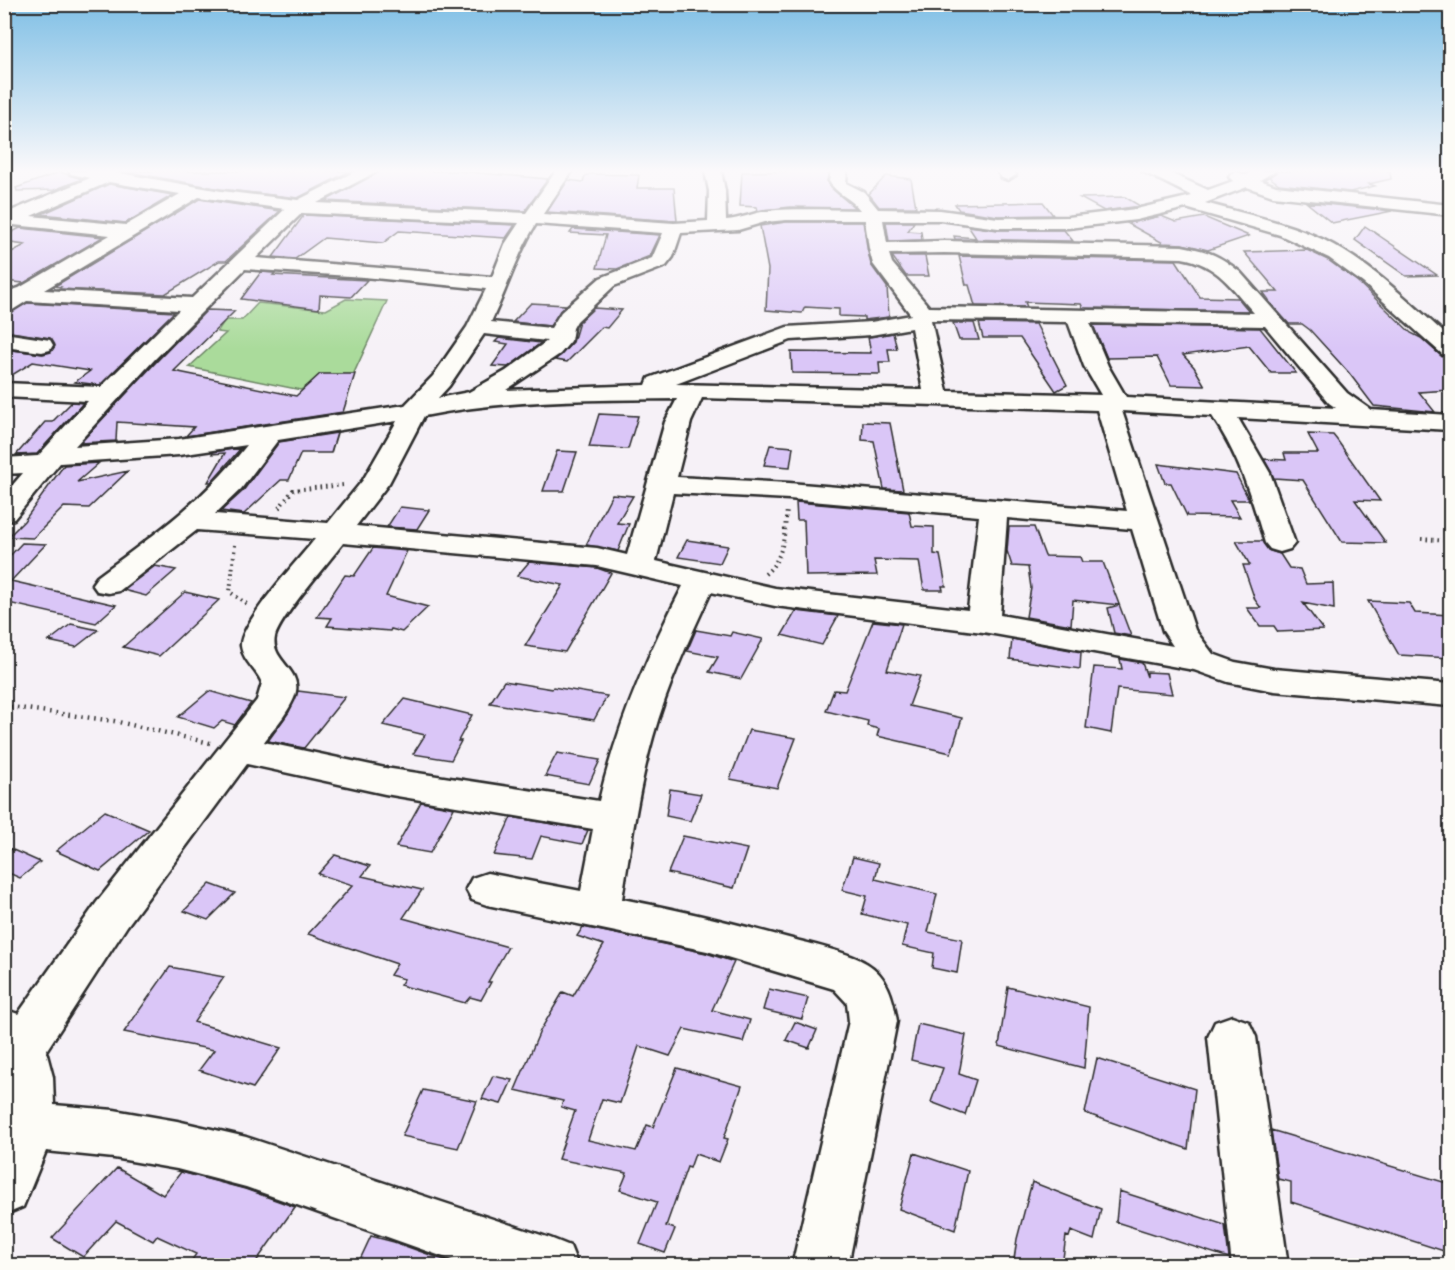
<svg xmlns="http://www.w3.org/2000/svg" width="1455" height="1270" font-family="Itim,sans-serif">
	<rect width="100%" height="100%" fill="#f6f1f7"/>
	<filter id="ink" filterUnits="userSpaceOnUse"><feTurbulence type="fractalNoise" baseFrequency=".0167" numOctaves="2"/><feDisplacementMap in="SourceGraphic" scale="12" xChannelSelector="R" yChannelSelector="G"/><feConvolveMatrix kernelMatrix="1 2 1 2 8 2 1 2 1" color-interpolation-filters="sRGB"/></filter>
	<g filter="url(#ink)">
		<!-- green -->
		<path fill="#aadb9b" stroke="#6a8363" stroke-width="1.5" d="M346,299l41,2 -34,74 -35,4 -17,11 -112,-23 37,-34 -9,-1 8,-12h17l16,-17 68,7z"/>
		<!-- building -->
		<path fill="#dac6f7" stroke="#2b2b2b" stroke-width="1.5" d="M123,171h227l-52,27 -77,-9z
			M380,171h77l91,8 -23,32 -200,-10z
			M814,171h15l-2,10 3,6 25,21 -65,-1 -32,4 -1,-4 -17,-1 2,-34z
			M1277,171h113l1,8 -22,5 6,2 -25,6 -71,-8 -10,-7z
			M60,172l22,7 -28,11 -37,1 -1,-3z
			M590,174l49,1 -2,13h37l3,33 -130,-9 21,-32 15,2 2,-6z
			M886,176l25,3 5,28h-37l-10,-13z
			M109,184l64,11 -47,28 -84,-9z
			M1125,197l15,9 -36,5 -24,-13z
			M199,199l81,12 -54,50h-7l-54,33 -107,-5 3,-2 -6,-1z
			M1043,202l10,13 -55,1 -39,-6 -4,-6z
			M1306,202l86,9 -60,12z
			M304,215l211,10 -9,13 -107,-7 -16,12 -59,-5 -29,21 -22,-2z
			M1161,216l15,6 28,-5 45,19 -41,14 -26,-6 -19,-1 -36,-20z
			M786,222h77l8,43 16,22 2,30 -25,3v-3l-25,-1v-7l-34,-2 -3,6 -36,-3 2,-41 -8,-43z
			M886,222h28l-6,9 13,1 1,8 -33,1z
			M968,226l30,4h66l9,11 -118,-2 -1,-3 22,2z
			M1365,226l72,49 -31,1 -51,-36z
			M20,228l83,9 -79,46 -20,-2v-25l21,-11 -21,-3v-6z
			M573,229l87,6 -10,21 -33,13 -20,-1 9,-33 -36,-2z
			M1307,250l21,10 30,22 53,51 10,5 29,26v26l-31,2 16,20 -61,-6 -25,-33 -39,-43 -8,-6h-13l-22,-25 2,1 -6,-8h15l-34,-40z
			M892,256h33l4,20h-23z
			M959,256l217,4 24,37 38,1 11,13 -166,-3 -2,-4 -56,-2 2,5 -52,-1 -6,-21h-3z
			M261,272l14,1 -2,2 94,5 -16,17 -31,-2 -1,14 -78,-10z
			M27,303h1l146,9 -74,73 -25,-3 15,-11 -57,-9 -29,18v-31l39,5 8,-2 4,-6 -5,-8 -46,-7v-16z
			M531,303l34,2 -15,21 -37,-4z
			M594,308l28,2 -15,18 -5,-1 -35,35 -12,-2 18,-18 6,-20z
			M207,310l28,1 -61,60 122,25 24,-22h35l-12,38 -157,24 8,-9 -77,-5 -1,19 -36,2 77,-82z
			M953,323h21l5,17h-20z
			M979,323l57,1 31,61 -11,6 -36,-53h-37z
			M1093,325l167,3 36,45h-25l-22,-27 -66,9 11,12 11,19 -34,-1 -14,-28 -50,1z
			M893,333l4,16h-9l2,13h-11l1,12 -88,-1 -1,-21 80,1 -3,-16z
			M499,338l42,5 -33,24 -16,-1 16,-22 -13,-2z
			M72,402l11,1 -46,51 -21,1 29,-33h7z
			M599,414l39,2 -10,33 -39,-2z
			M863,422l27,1 13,67 -19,-1 -10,-48 -12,-1z
			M337,433l-6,20h-30l-12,27h-8l-37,34 -23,-3 22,-20 36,-49z
			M1308,434l25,1 4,5 43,61 -25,-1 31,43 -44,-1 -39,-62 -29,-2 -10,-19 22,1 -2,-7h34z
			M770,445l23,2 -3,20 -26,-2z
			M241,448l-30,34h-3l17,-29 -13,1 1,-2z
			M557,451l20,1 -13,39h-21z
			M99,463l-22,19 51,-11 -39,37 -25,-1 -31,31 -25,-1 16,-16 40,-56z
			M1158,464l78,10 13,26h-19l10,17 -53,-1 -16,-33h-6z
			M612,494l21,2 -16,27 12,1 -11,27 -32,-6z
			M796,502l113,10 3,14 22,1v27l6,1 6,31h-4l1,4h-19l-5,-29 -45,-1 3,15 -71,1 -2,-56h-7z
			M400,507l29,3 -12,19 -30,-2z
			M1009,527h25l11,29 35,1 2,5h21l28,74 -17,-3 -6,-25 11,-3 -46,-5 -2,25 -45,-8 5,-29 -3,-21 -16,-1 -5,-15z
			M687,540l41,6 -8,17 -42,-6z
			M1236,541h26l6,9 12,4 9,14 11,1 6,15 27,-1 1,26 -31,-6 20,27 -45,2 -4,-6h-14l-13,-18h14l-6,-8 -12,-35h7z
			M22,543l24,1 -35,37 105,24 -20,18 -92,-21v-40z
			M373,548l34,3 -21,45 42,11 -26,25 -11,-3 -1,2 -63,-5 5,-8 -15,-1 28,-42 9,1z
			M529,562l68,6 14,5 -46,79 -40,-6 38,-61 -46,-9z
			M155,566l21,4 -30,26 -23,-6z
			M185,592l34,8 -60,56 -36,-9z
			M1368,601l41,2 6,10 35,2v43l-51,-3z
			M796,611l42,5 -16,29 -40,-10z
			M873,621l29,3 -15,46 33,6 -11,30 53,12 -11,35 -74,-17 2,-7 -12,-3 1,-5 -42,-10 8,-21 11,1z
			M71,624l27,6 -22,17 -27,-6z
			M696,630l34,6 2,-4 31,7 -22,40 -32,-7 9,-15 -31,-6z
			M1012,639l69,13 -1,17 -70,-10z
			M1120,659l22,4 5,14v-5l20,1 5,21 -55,-5 -6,44 -25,-5 8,-61 28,2z
			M504,681l48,8 1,-2 54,9 -13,24 -104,-17z
			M209,691l42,12 -16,22 -13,-4 -8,7 -36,-11z
			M298,691l47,6 -41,51 -36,-7 21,-29z
			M405,699l67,16 -14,26h3l-10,19 -38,-6 12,-19 -42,-10z
			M749,730l47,8 -19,50 -47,-9z
			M557,753l43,7 -11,24 -44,-8z
			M670,789l31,5 -11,27 -24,-5z
			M421,802l33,6 -24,45 -34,-6z
			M105,811l44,19 -49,41 -44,-20z
			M511,817l77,13 -6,14 -41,-8 -9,23 -38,-4z
			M683,836l64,13 -13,39 -66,-15z
			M4,846l36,16 -20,16 -16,-7z
			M335,855l35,11 -8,10 60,14 -19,28 105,29 -20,35h3l-10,18 -11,-3 -5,6 -65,-18 4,-6 -14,-4 7,-11 -89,-30 45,-49 -35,-11z
			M853,857l26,6 -4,16 62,15 -9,38 34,7 -5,34 -25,-5 2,-15 -32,-7 5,-21 -45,-11 5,-18 -25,-6z
			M210,884l25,9 -27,27 -24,-9z
			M583,927l123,26 28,9 -22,48 38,10 -7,22 -59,-13 -14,27 -31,-10 -19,57 -18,-4 -14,41 48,11 11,-26 6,2 24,-59 65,18 -18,52 4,1 -9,23 -24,-8 -5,14 -3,-1 -21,59 9,3 -10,24 -25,-9 17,-42 -37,-12 7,-17 -69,-14 17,-48 -14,-4 2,-6 -48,-11 25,-59 23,-39 10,4 31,-51 -27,-9z
			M170,967l54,10 -30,45 87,26 -28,40 -54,-18 15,-20 -90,-18z
			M1008,987l81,20 -5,61 -85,-22z
			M769,989l39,9 -6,21 -39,-9z
			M795,1022l22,8 -8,18 -23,-8z
			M918,1024l48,11 -7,39 17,6 -11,35 -34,-13 12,-34 -32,-8z
			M1097,1058l98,31 -7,60 -103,-36z
			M493,1076l19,4 -11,24 -19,-5z
			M423,1090l54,11 -19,47 -56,-12z
			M1271,1130l179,54v69l-159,-51v-20l-13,-3z
			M914,1153l54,18 -13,59 -56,-21z
			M117,1168l46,27 18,-23 64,17 50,18 -42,59h-65l8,-12 -39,-18 -4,5 -37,-20 -33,36 -31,-19z
			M1032,1182l69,27 -7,31 -23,-9 -2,6 -3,-1 -4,30h-49l4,-27z
			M1119,1191l106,34 4,33 -113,-36z
			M371,1236l23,6 67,24h-104z"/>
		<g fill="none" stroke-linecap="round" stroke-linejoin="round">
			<defs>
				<path id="minor" d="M69,171h39l113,20 77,9 58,-29h22l-61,32 209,10 30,-42h16l-29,43 131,9 34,-2 1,-30 -4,-20h16l4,20 1,29c14,-1 27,-7 41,-9 30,-3 62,-1 93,-1 -9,-12 -24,-16 -31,-29l2,-10h16l-1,12 18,9 14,17 62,1 58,8 70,-1 68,-8 56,-13 -50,-25h23l43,19 25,-9 -4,-4 2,-3 6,-2 9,3 7,-4h22l-15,9 16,6 174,19v10l-177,-19 -26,-9 -42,16c40,11 81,19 119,37 48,24 86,63 126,98v18l-8,-2 -79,-71 -34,-25 -49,-23 -94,-27 -50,12 -68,8h-70l-58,-8h-57l4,23 57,-2 238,5c26,5 37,9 58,26l107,121 24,17 79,5v15l-212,-12 32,55 25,70 -5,6 -10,3 -10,-3 -5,-6c-13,-44 -26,-88 -53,-127l-90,-5 73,219 18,24 22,8 39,7 176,15v22l-176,-15 -46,-9 -34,-12 -211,-38 -208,-26 -64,-14c-22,47 -44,95 -58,145 -15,53 -22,107 -31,162 59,11 116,25 174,41 19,5 54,13 70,23 22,13 27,35 31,58l-49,245h-56l57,-245 -2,-18 -13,-14 -127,-38 -220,-46 -15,-5 -6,-11 6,-11 15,-5 94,18 12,-62 -208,-35 -138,-30 -120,162 -81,125 7,26 1,28 60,5 63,11 69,16 304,101 20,8 8,20h-109l-223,-79 -69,-18 -63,-11 -68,-7 -23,56 -19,8v-206l14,5 79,-112 160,-202 5,-17c-5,-13 -19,-22 -21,-37 -2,-22 58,-87 74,-107l-118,-9 -78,61 -11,2 -11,-2 -5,-7 5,-7c57,-42 105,-75 150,-132l-68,10 -119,8 -46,56 -10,2v-26l19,-22 -19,1v-16l34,-2 50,-55 -84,-4v-14l97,4 78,-77 -152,-9 -16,10 -7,2c0,-13 1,-22 15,-25l91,-53 -106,-11v-10l86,-36 -19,-4zM109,182l71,12 -54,31 -95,-9zM199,197l86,12 -93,89 -148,-8zM302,213l217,10 -14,21 -13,33 -236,-19zM786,220h79l4,29 4,15 38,51 -40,7 -84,5 -138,51 -3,7 -140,5 54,-36 11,-13 2,-13 4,-7 37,-35 52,-20 7,-9 8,-24 57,-3 27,-8zM536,224l127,9 -11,25 -52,20 -39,34 -10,16 -60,-6c16,-33 26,-68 45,-98zM944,253l238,5c35,6 50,30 72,55l-325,-6 -37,-44 -3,-9zM245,269l119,8 122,12 -19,38 -34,49 -28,29 -226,34 -104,7 80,-87zM931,320l137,2 16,44 17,29 -154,-4zM1090,323l175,3 64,77 7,5 -210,-11 -18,-31zM911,328l12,62 -247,-6 115,-44 80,-5zM484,334l63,7 -41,30 -37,21 -31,6 11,-12zM702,398l395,12 30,101 -338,-28 -112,-6 14,-55zM677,399l-12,23 -38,133 -30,-7 -241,-22 33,-43 35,-67c83,-17 168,-16 253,-17zM397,421l-34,59 -35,43 -113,-9 26,-25 37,-49zM673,493l116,6 190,17 -11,94 -193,-22 -119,-27zM1007,518l125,11 31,102 10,15 -173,-31zM343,543l254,23 86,20c-36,69 -66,139 -84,215l-214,-33 -121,-26c9,-12 30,-36 32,-51 4,-22 -26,-32 -21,-54 5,-20 54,-75 68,-94z
					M997,171h17l2,4 -8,5 -6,-2z
					M4,333l46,7 3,5 -3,5 -8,2 -38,-5z
					M1232,1016l17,6 7,15 32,229h-56l-24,-229 7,-15z"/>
			</defs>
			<!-- minor casing -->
			<use href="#minor" stroke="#2b2b2b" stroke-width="5"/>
			<!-- path-far1 -->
			<path stroke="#2b2b2b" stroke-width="4" stroke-dasharray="1.5 4" stroke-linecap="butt" d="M279,508l14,-18 51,-5
				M1421,539l29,2
				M235,545l-5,47 18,13
				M765,574c20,-16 19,-41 22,-64"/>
			<!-- path -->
			<path stroke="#2b2b2b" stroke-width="4.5" stroke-dasharray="1.5 5" stroke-linecap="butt" d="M4,706l110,15 96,22"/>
			<!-- minor -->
			<use href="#minor" fill="#fdfcf7" fill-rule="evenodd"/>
		</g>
	</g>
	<!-- sky -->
	<linearGradient id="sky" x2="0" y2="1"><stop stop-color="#7fbfe5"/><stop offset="0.49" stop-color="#fbf9fb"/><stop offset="1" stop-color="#fbf9fb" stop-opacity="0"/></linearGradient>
	<rect width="1455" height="349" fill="url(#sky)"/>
	<!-- margin -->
	<rect width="1455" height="1270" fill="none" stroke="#fdfcf7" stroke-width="24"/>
	<rect x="12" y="12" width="1431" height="1246" fill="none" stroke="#2b2b2b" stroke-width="2" filter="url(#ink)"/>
</svg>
